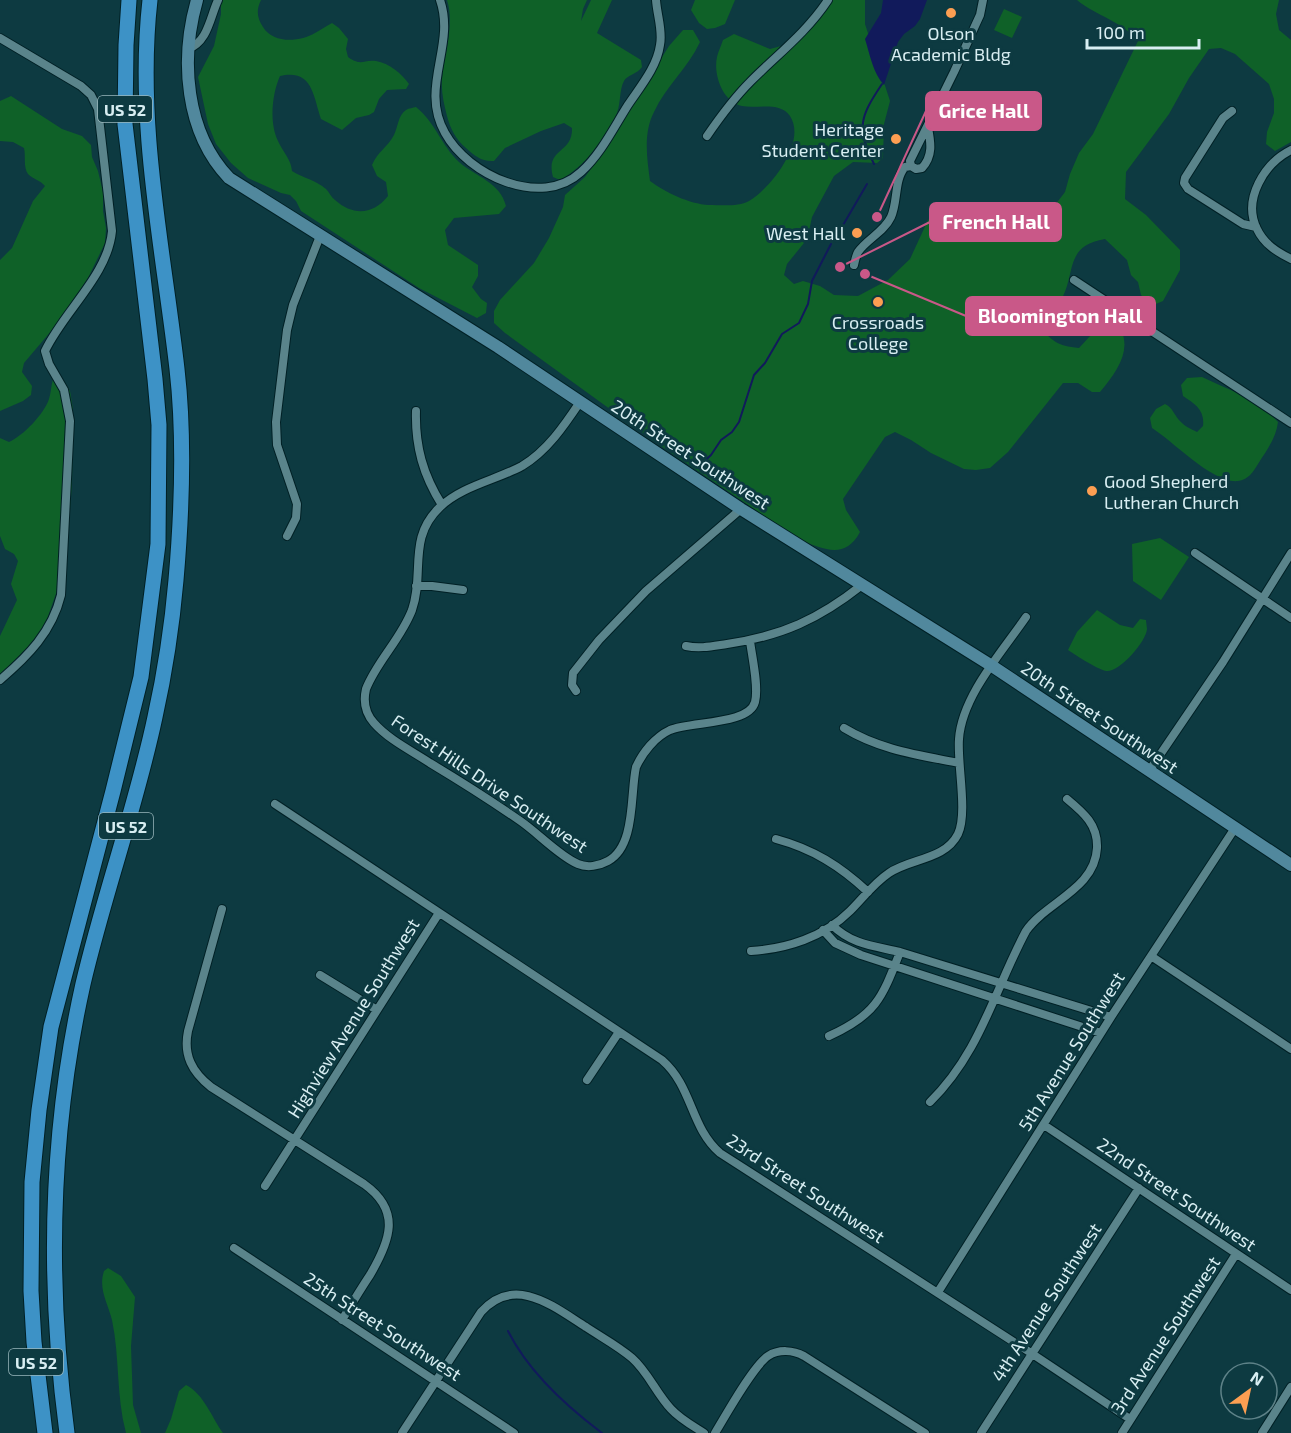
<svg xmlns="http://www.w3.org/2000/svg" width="1291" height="1433" font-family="'Exo 2',sans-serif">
	<rect width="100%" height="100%" fill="#0d3a41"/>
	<!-- green -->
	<path fill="#0f6128" d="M221,0h40c-5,10 -4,18 2,27 10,17 37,15 52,6 6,-3 11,-7 17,-10l7,5 9,11 -2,10 2,8c14,10 15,2 28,4 13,2 26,13 33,23l-3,5 -19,1 -8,9 -5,13 -5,3 -13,3 -14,12 -21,-11c-8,-23 -8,-50 -41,-43 -8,18 -11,47 -2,65 5,11 13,18 14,30 11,7 24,9 34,18 3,3 5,8 9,11 18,16 38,15 53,-4l-2,-14 -9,-6 -5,-11c6,-14 15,-17 22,-30 4,-8 4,-20 12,-25 3,-2 7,-2 10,-3 19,15 25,38 43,55 17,15 41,20 47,44l-7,8 -45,4 -9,12 3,15 30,20v11l-6,11 9,12 6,4 -1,10 -9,5 -58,-30 -118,-77 -5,-10 -6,-6 -9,-2 -33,-15 -17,-15 -15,-19 -8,-20 -10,-47 16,-31 7,-32z
		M447,0h140l-4,9 -2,12 10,-21h21l-15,33 44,27 1,7c-6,8 -15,8 -18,14 -5,9 -3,22 -7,32 -11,26 -33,54 -57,67l-7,-3c-8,-29 20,-23 19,-49l-8,-5 -23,8 -36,17 -11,13c-12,1 -19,-5 -28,-13 -10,-8 -16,-20 -19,-32 -3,-12 -6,-24 -5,-37 2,-25 13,-54 5,-79z
		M695,0h40l-10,24 -10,4 -8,1 -8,-6 -8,-13z
		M833,0h32v24l25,77 -6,23 -1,34 -6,5 -24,-1 -19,14 -22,41 -3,14 -5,12 -17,21 -3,11 10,9 9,-3 17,5 14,9 24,1 30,-16 22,-21 18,-39 12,-11 17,2 27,12 34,-1 18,-9 16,-4 13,-17 5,-18 9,-21 14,-19 45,-93c-16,-20 -42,-25 -61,-41h202l-3,14 3,16 12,10v102l-16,9 -9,-7 1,-12 7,-19v-14l-5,-15 -34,-30 -14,-6 -12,1 -20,29 -20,36 -43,58 -1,27 21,16 34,35v20l-17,31 -12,5 -10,-11 -3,-13 -7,-7 -4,-15 -22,-21c-42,7 -28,35 -45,63 -3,5 -7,5 -11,8 -5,4 -8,10 -11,15 14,16 19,21 41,23l25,-27 11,-1c21,26 3,50 -15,72h-8l-14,-9h-15l-55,69 -18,16 -14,2 -12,-1 -33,-16 -20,-13 -16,-8 -10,5 -42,62 3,11 14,22c-15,28 -36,17 -60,8l-139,-94 -156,-113 -11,-10v-12l6,-11 34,-37 15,-25 14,-31 2,-12 20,-18 18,-25 66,-106 14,-16h10l7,12c-12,26 -34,44 -46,70 -11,21 -7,46 -4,69 15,11 39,23 59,24 12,0 29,2 40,-4 22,-13 58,-59 41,-85 -10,-15 -33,-7 -48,-10 -19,-4 -29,-31 -25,-49 1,-5 4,-11 6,-17l11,-6 36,15 26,-7 24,-25z
		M1004,9l18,8 -10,21 -18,-8z
		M11,96l51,33 20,7 9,9 1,12 6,14 5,21v19l3,17 -1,15 -17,35 -31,46 -33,39 -2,9 10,14 -1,9 -8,6 -23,10v-151l12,-12 21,-47 12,-15c-5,-6 -12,-7 -17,-12 -5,-7 -2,-18 -4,-26l-11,-6 -13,-1v-40z
		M59,377l5,4 6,10 3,18 -1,76 -7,83 -19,54 -12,19 -34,34v-39l17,-36 -6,-16 7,-23 -4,-7 -9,-5 -5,-13v-98l9,4c14,-6 35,-28 40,-43 2,-6 2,-13 4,-20z
		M1202,377c27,13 56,22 76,45 -2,16 -11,28 -20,42 -5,8 -10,16 -20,17 -25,3 -65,-40 -86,-53l-2,-10 6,-9 9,-5c8,4 8,9 14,16 5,6 12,9 18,12l6,-6c2,-16 -8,-22 -20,-30l-2,-11 6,-7z
		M1160,538l29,19 -28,43 -28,-19 -1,-37z
		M1097,610l23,15 13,3 7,-9 6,1c0,1 1,8 1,9 -1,13 -28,44 -41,42 -9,-2 -29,-15 -38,-21l9,-18z
		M108,1268l13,8 14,21 -4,49 2,59 8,28h-15c-10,-37 -6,-75 -14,-113 -4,-17 -14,-31 -8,-49z
		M186,1385c18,9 26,33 37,48h-58l6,-14 8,-28z"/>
	<!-- water -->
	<path fill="#111a5b" d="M883,0h44l-7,19 -5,7 -11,8 -6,8 -14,43c-11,-12 -14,-30 -19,-46l16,-26z"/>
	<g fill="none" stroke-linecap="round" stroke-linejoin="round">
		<!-- stream -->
		<path stroke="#111a5b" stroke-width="2" d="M874,164c-18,-37 -14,-47 8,-80
			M839,232l28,-48
			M698,467l13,-12 10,-15 11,-8 7,-10 15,-47 11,-12 17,-29 17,-11 9,-19 4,-23 19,-37
			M508,1331c20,40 58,75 94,102"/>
		<defs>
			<path id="street" d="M440,0c16,46 -21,87 5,133 23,42 96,76 136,39 20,-18 33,-45 47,-67 12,-18 29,-38 32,-60 3,-14 -3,-30 -4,-45
				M0,38l81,48 10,9 7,14 14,122c-4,44 -48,80 -67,120l4,13 15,26 6,31 -9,174c-9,37 -33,61 -61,85
				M188,49c20,-7 22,-32 30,-49
				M1232,111l-9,7 -38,60 -1,5 4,6 55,35 13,3
				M928,128c3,15 5,28 -6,40l-6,1 -5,-3 -1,-5 44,-89 26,-57 3,-15
				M707,136c13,-19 27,-38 44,-55 26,-26 56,-49 77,-81
				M1291,150c-26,13 -49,49 -34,79 7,15 20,23 34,30
				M854,265c1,-4 2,-10 4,-13 9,-13 26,-20 33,-35 7,-15 3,-37 14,-50l6,-1
				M1074,280l217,143
				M580,402c-16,24 -33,49 -58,64 -26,14 -60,20 -82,41 -33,31 -15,66 -28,103 -11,29 -35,51 -46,79 -3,13 -1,24 8,34 15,17 38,28 56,40 30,18 60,37 89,57 18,12 40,36 59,44 9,4 21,2 30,-3 28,-15 22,-67 28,-94 7,-15 19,-30 34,-37 21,-9 79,-5 85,-28 4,-15 -3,-45 -5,-61
				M416,411c-1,35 7,64 26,94
				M287,536l9,-18 1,-14 -20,-59 -1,-23 11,-92 6,-25 27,-69
				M1195,553l96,65
				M416,586h16l31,4
				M686,646c14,3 27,0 41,-2 55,-8 92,-25 135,-59
				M576,691l-4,-6 1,-12 26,-33 47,-49 95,-82
				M844,728c36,22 75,27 115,35
				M1149,771l74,-109 68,-109
				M275,804l387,256c31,27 28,67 58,93l311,200 99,66
				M776,839c37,10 64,27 92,53
				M222,909l-34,122c-5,24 4,41 23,56l153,97c38,27 26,57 6,91 -10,15 -19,30 -28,45
				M832,925c20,20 43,21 68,27l211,65
				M823,930l12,13 26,12 240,78
				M751,951c35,-2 73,-14 99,-40 13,-13 24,-28 39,-38 22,-15 56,-13 69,-39 10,-21 -1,-70 1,-95 3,-43 43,-87 67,-122
				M1151,956l140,93
				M320,975l57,35
				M829,1036c47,-21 53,-38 71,-84
				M587,1080l32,-48
				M930,1102c50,-49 64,-111 96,-171 20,-29 69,-42 71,-83 1,-23 -13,-35 -30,-49
				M1044,1125l247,165
				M265,1186l174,-273
				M234,1248l280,185
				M938,1292l173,-275 124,-189
				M402,1433l79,-121c34,-38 73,-5 105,15 15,10 32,19 46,31 16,14 24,35 39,51 9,10 22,17 33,24
				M715,1433c11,-18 38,-67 53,-77 11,-7 25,-6 36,0l121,77
				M981,1433l158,-245
				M1122,1433l114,-179
				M1262,1433l29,-46"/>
			<path id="secondary" d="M197,0c-17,59 -12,132 32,178l269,169 243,162 251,157 299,199"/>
			<path id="highway" d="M45,1433l-11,-91 -3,-51 1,-109 7,-72 12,-83 62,-236 28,-114 17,-133 1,-119 -4,-46 -30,-255 1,-79 3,-45
				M67,1433c-20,-150 -17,-301 16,-449 21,-90 53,-177 72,-267 10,-45 17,-91 21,-137 6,-69 9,-141 1,-211 -14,-122 -41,-246 -27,-369"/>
		</defs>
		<!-- street casing -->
		<use href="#street" stroke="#002025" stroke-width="10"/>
		<!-- secondary casing -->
		<use href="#secondary" stroke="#002025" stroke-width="14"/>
		<!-- highway casing -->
		<use href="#highway" stroke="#002025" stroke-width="17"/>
		<!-- street -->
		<use href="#street" stroke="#5a848b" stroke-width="8"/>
		<!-- secondary -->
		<use href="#secondary" stroke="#51889d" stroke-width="12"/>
		<!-- highway -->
		<use href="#highway" stroke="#3d92c6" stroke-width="15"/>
	</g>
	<!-- markers -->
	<g fill="#fc9e52" stroke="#0d3a41" stroke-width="2">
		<circle cx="951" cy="13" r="6"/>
		<circle cx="896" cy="139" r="6"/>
		<circle cx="857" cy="233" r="6"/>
		<circle cx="878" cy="302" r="6"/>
		<circle cx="1092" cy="491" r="6"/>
	</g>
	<g text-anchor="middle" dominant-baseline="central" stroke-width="6" stroke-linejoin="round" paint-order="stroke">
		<!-- shield labels -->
		<g fill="#0d3a41" stroke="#9bb8bd" stroke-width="1.5">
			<rect x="98" y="96" width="54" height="26" rx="4.5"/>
			<rect x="99" y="813" width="54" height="26" rx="4.5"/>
			<rect x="9" y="1349" width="54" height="26" rx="4.5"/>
		</g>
		<g font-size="16" font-weight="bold" fill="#d8eef2">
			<text x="125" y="109">US 52</text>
			<text x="126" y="826">US 52</text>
			<text x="36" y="1362">US 52</text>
		</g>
		<!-- poi labels -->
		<g font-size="18" fill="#d8eef2" stroke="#0d3a41">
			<text x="951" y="33">Olson<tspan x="951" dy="21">Academic Bldg</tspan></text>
			<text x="884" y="129" text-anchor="end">Heritage<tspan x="884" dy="21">Student Center</tspan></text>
			<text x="845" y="233" text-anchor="end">West Hall</text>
			<text x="878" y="322">Crossroads<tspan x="878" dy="21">College</tspan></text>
			<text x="1104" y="481" text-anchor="start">Good Shepherd<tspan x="1104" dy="21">Lutheran Church</tspan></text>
		</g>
		<!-- street labels -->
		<g font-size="18" fill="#d8eef2" stroke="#0d3a41">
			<text transform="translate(691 454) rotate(33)">20th Street Southwest</text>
			<text transform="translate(1100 717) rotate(34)">20th Street Southwest</text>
			<text transform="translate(490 783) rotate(34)">Forest Hills Drive Southwest</text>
			<text transform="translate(353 1018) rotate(-58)">Highview Avenue Southwest</text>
			<text transform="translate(1071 1051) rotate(-58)">5th Avenue Southwest</text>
			<text transform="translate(806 1188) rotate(33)">23rd Street Southwest</text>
			<text transform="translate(1177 1194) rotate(34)">22nd Street Southwest</text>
			<text transform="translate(1046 1302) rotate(-57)">4th Avenue Southwest</text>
			<text transform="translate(383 1326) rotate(33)">25th Street Southwest</text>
			<text transform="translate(1165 1335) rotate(-57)">3rd Avenue Southwest</text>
		</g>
	</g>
	<!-- callouts -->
	<path fill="none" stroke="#c95888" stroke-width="2" d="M877 217L926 111M840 267L930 222M865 274L966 316"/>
	<g fill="#c95888" stroke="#0d3a41" stroke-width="2">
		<circle cx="877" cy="217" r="6"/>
		<circle cx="840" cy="267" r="6"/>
		<circle cx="865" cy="274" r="6"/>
	</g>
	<g fill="#c95888" stroke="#c95888" stroke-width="2">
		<rect x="926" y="92" width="115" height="38" rx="6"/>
		<rect x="930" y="203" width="131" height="38" rx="6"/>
		<rect x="966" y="297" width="189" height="38" rx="6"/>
	</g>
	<g font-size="20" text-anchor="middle" font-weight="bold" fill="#fff">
		<text x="984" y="118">Grice Hall</text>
		<text x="996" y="229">French Hall</text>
		<text x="1060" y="323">Bloomington Hall</text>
	</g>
	<!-- north arrow -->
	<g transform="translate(1249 1391) rotate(33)"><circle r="28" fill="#0d3a41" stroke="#5e8288" stroke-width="1.5"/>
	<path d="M0-4.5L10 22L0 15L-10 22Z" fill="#fc9e52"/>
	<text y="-9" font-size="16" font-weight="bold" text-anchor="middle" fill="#d8eef2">N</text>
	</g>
	<!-- scale -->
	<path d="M1087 39v9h112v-9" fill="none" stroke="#d8eef2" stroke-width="3"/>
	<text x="1096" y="39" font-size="18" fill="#d8eef2" stroke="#0d3a41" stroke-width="4.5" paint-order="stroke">100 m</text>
</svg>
